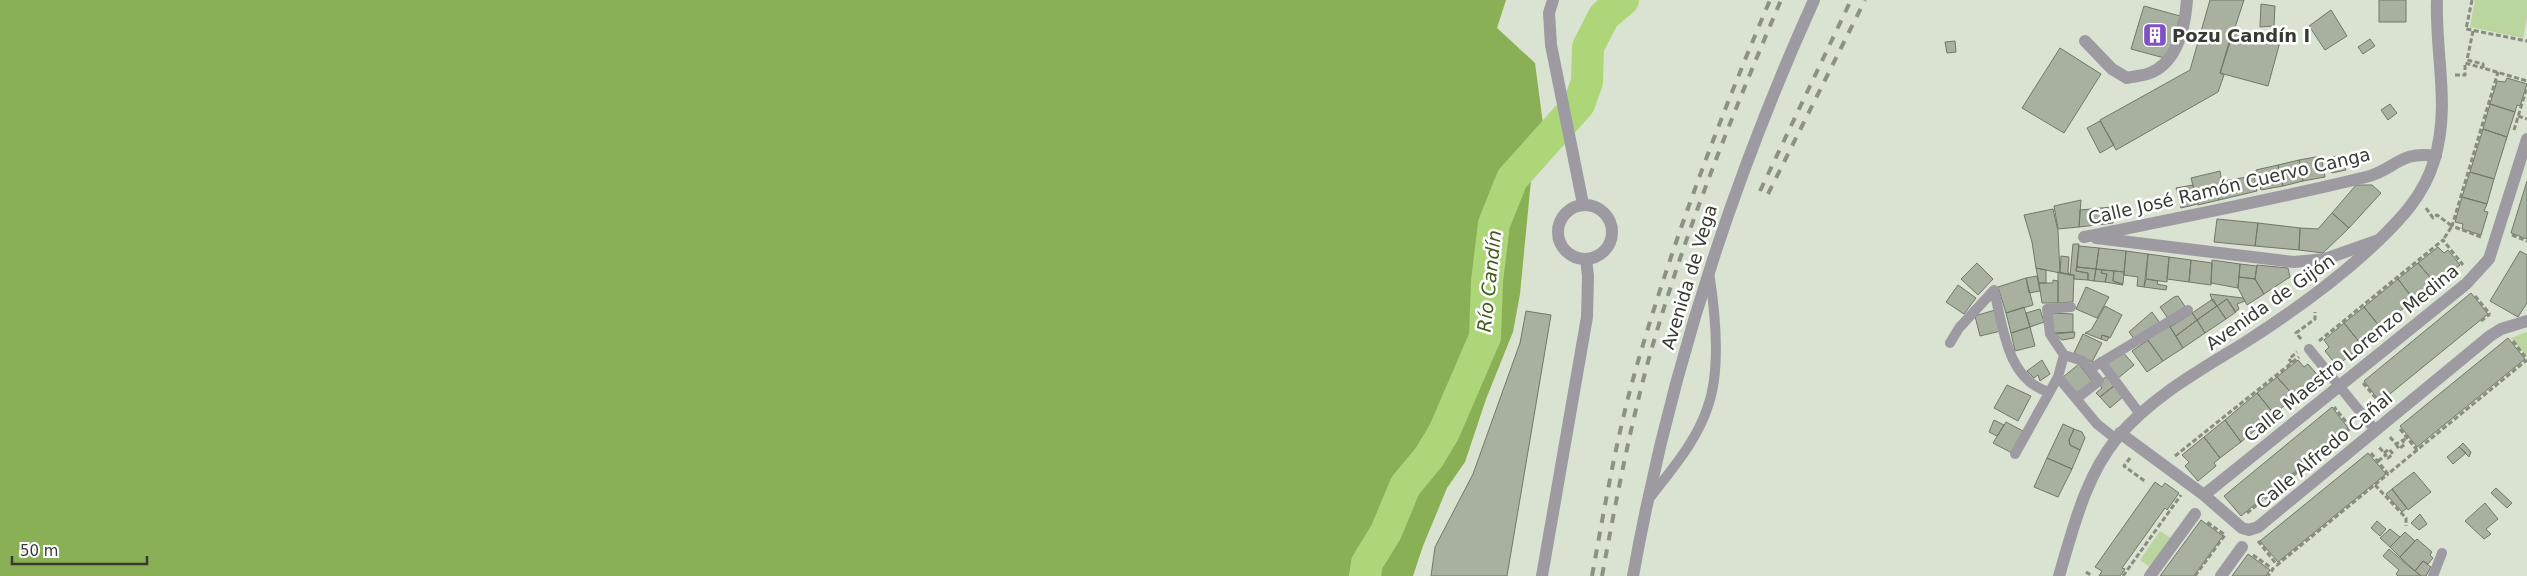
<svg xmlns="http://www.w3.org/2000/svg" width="2527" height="576" font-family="'DejaVu Sans',sans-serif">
	<rect width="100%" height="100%" fill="#dae2d1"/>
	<!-- green -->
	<path fill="#bbd59e" d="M2475,0h52v18l-4,20 -53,-11z
		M2527,332v24l-16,-18z
		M2160,531l12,8 -21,29 -11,-8z"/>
	<!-- forest -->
	<path fill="#89b055" d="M0,0h1506l-9,28 38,35 8,61 -12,56 -11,114 -7,38 -27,67 -21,63 -18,26 -24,58 -10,30h-1413z"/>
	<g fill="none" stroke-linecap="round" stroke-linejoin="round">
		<!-- river -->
		<path stroke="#add679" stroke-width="32" d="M1365,576l2,-13 19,-31 19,-46 24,-29 15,-25 41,-95 2,-56 7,-57 18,-45 67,-75 8,-22 1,-35 16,-31 19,-16"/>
	</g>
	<!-- building -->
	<path fill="#a8b0a0" stroke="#717869" d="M2210,0h34l-24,73 4,2 -6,17 -102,58 -16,-30 90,-50z
		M2379,0h27v22h-27z
		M2261,4l14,2 -1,20 -14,1z
		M2144,6l36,10 -12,43 -37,-10z
		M2331,10l16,26 -22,14 -16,-24z
		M2233,29l47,13 -12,44 -48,-13z
		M2370,39l5,7 -12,8 -5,-7z
		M1955,41l1,11 -9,1 -2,-11z
		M2060,48l41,26 -37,59 -42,-25z
		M2507,78l20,6 -7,22 -3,-1 -2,7 -25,-8 7,-23 8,1z
		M2390,104l7,9 -9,7 -7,-10z
		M2490,104l25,8 -8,25 -24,-8z
		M2100,121l14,24 -14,8 -13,-25z
		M2483,129l24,8 -13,42 -24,-7z
		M2340,155l6,15 -14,3 -6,-14z
		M2321,156l4,21 -22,4 -4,-21z
		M2299,160l4,21 -20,5 -5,-21z
		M2278,165l5,21 -22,4 -5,-20z
		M2220,171l2,12 -6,2 3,15 -21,5 -7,-27z
		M2470,172l24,7 -7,25 -25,-7z
		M2254,176l3,15 -38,9 -3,-15 6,-2v-2z
		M2527,181v58l-16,-6z
		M2193,185l5,19 -17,4 -5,-20z
		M2356,185h16l9,8 -32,35 -17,-15z
		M2462,197l25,7 -3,7 4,1 -7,23 -19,-6 1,-5 -8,-2z
		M2081,200l-2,27 -21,2 -4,-23z
		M2112,207l1,16 -34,4 1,-17z
		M2053,209l5,22 2,42 -24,-5 -4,-26 -8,-27z
		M2122,211v7l-9,1 -1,-7z
		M2332,213l17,15 -26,25 -24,-3 1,-22 18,1z
		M2217,219l41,4 -3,23 -41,-4z
		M2258,223l42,5 -1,22 -44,-4z
		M2073,244h6l-3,27 12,2v7l-14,-1v-4h-4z
		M2079,246l20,2 -3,21 -19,-2z
		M2438,247l6,6 4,-3 12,15 -18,15 -1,-2 -6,5 -17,-20z
		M2099,248l27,3 -2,21 -28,-3z
		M2126,251l22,3 -4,33 -7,-1 1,-9 -14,-2z
		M2520,251l7,4v48l-9,14 -28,-16z
		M2148,254l21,3 -2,25 -21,-3z
		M2061,256l8,1 -1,15 2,3 -10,-2z
		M2169,257l22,3 -2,22 -22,-3z
		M2191,260l21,3 -1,22 -22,-3z
		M2212,260l28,4 -2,24 -27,-5z
		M1977,263l16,16 -15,16 -17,-16z
		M2418,263l17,20 -21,17 -16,-21z
		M2240,264l17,2 -2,13 -16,-2z
		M2257,265l31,3 2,9 -26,17 -9,-15z
		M2077,267l19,2 -2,12 -6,-1v-7l-12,-2z
		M2036,268l10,2v13h-7z
		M2096,269l6,1 -1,3 6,1 -2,8 -11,-1z
		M2102,270l12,1 -1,10 10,4 -18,-3 2,-8 -6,-1z
		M2114,271l10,1 -1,12 -10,-3z
		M2058,272l16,3 -1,27 -15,1z
		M2037,276l3,15 -11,2 -3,-15z
		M2239,277l16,2 9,15 -17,11 -9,-17z
		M2026,278l7,27 -27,8 -8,-26z
		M2146,279l12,2 -1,3 10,2 -1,4 -22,-3z
		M2398,279l16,21 -34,27 -16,-20z
		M2053,280l5,1v22h-16l-3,-20h14z
		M1958,285l18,13 -12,16 -18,-12z
		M2086,287l23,10 -12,21 -21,-9z
		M2471,293l17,21 -108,88 -16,-21z
		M2210,294l33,4 2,3 -8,3 2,5 -4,3 -8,-13 -10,7 -5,-6z
		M2178,296l8,12 -17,12 -9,-13 14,-10z
		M2213,299l4,7 -20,14 -5,-7z
		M2227,299l9,13 -10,7 -9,-13z
		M2105,306l17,9 -12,23 -8,-3 -1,4 -16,-6 6,-3z
		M2217,306l9,13 -21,14 -8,-13z
		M2024,307l6,20 -19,6 -5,-20z
		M2364,307l16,20 -20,16 -16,-20z
		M2040,309l4,13 -14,5 -4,-14z
		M1995,310l6,21 -21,5 -5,-20z
		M1526,311l25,4 -44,261h-76l4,-29 38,-73 47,-131z
		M2152,312l8,11 -25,17 -6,-8z
		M2052,313l21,1v18l-21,1z
		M2192,313l5,7 -21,16 -6,-9z
		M2197,320l8,13 -22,15 -7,-12z
		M2344,323l16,20 -7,6 2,2 -18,15 -12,-15 4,-4 -5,-7z
		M2172,325l-2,2 13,21 -20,13 -17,-23z
		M2030,327l5,19 -20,5 -4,-18z
		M2075,332l-1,6 -12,2 -7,-6z
		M2083,334l19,9 -10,19 -18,-9z
		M2102,335l7,2 -2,4 -6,-2z
		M2508,338l17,21 -108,88 -17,-21z
		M2148,340l15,21 -16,11 -15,-21z
		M2121,350l13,15 -17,14 -12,-17z
		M2042,360l8,14 -10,7 -2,-6 -4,3 -7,-7z
		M2298,360l6,7 4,-3 13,15 -18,15 -2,-2 -6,5 -18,-20z
		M2079,364l14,18 -15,13 -15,-18z
		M2107,376l8,9 -15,12 -4,-4 6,-5 -4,-5z
		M2277,377l18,20 -21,17 -17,-21z
		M2007,385l24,11 -13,25 -24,-13z
		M2115,385l9,11 -14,12 -10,-11z
		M2257,393l17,21 -33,28 -16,-22z
		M2332,407l16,21 -107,88 -17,-20z
		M1994,420l10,5 -7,11 -8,-4z
		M2225,420l16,22 -21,16 -16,-21z
		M2006,422l17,9 -11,22 -19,-10z
		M2063,424l11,5 -5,11 1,5 10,5 -8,19 -25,-11z
		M2074,429l8,3 3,6 -5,12 -10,-5 -1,-5z
		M2204,437l16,21 -6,5 2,3 -18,15 -13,-15 4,-4 -7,-7z
		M2463,443l8,9 -2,5 -10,-10z
		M2459,447l7,6 -13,11 -6,-7z
		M2368,453l18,21 -108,88 -18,-21z
		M2047,458l25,11 -14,28 -24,-10z
		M2414,472l17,20 -23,18 -16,-21z
		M2155,482l7,5 3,-4 14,10 -12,17 -2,-2 -43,60 3,1 -5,7h-21l3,-5 -7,-4z
		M2496,488l16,15 -5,5 -16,-15z
		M2392,489l15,19 -5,4 -16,-18z
		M2485,503l13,16 -12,10 5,5 -7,5 -19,-18z
		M2420,514l7,10 -8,6 -8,-7z
		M2201,520l22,16 -29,40h-34z
		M2377,521l9,8 -6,7 -9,-8z
		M2390,529l10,8 -10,10 -10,-9z
		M2405,532l10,9 -15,16 -10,-10z
		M2417,539l15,13 -2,3 3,3 -5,6 -5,-3 -8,10 -15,-14z
		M2389,549l16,14 16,13h-23l-2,-2 3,-4 -16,-14z
		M2248,554l22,16 -4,6h-34z
		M2423,561l8,6 -5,9h-5l-6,-5z"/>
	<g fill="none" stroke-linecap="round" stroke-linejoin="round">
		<!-- path -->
		<path stroke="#878d81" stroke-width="3" stroke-dasharray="5 2.5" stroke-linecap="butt" d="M2472,0l-6,29 61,12
			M2473,31l-6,29 16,4v4l44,13
			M2455,75h10v-12l18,5
			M2518,116l9,3
			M2514,130l13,-43
			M2426,208l7,10 4,-3 15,11 -9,14
			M2512,235l15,6
			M2481,237l-29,-11 46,-154
			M2475,296l15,18
			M2481,321l9,-7
			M2301,339l-5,-6 19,-14v-7
			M2319,341l124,-101 20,25
			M2513,341l14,18
			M2292,363l-3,-4 8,-7
			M2363,383l18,21 3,-3
			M2400,429l17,21 110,-90
			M2390,437l6,7 11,-6
			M2396,444l3,5 6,-5 -2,-2
			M2371,453l17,21 29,-24
			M2384,453l5,-4 4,5 -5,4 -2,-3
			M2175,456l124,-99
			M2130,458l-6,8 22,16
			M2378,461l8,-6 -7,-8
			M2375,485l31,33v8
			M2247,513l104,-85 -17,-21
			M2258,541l19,24 111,-91
			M2253,555l20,14 -5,7
			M2086,572l6,4
			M2123,576l58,-81
			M2195,576l30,-41 -18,-13"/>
		<!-- service -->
		<path stroke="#9d9aa2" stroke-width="10" d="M1950,343l9,-15 35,-38c9,37 13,90 55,102
			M2309,349l66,81
			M2064,355l-14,-21 -3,-25 24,-2
			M2101,362l39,52
			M2090,369l98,-59
			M2058,377l39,47 19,15
			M2015,454l43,-77 6,-22 19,6 16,20 -23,18
			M1649,499c22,-29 48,-58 59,-93 13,-37 7,-96 1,-134
			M2433,576l9,-23"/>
		<!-- minor -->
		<path stroke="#9d9aa2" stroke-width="12" d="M1553,0l-4,13 2,32 32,159
			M2085,41l27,28 15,9c7,-2 16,-2 23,-5 28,-11 35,-47 37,-73
			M1558 232a27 27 0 1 1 54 0a27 27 0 1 1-54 0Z
			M2084,237c94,-19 188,-37 282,-60 29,-7 33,-27 70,-21
			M2096,238l198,24 31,-3 54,-19
			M2120,433l84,62 38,33 7,2 9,-3 232,-191 11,-7 26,-8
			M2204,495l262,-211 23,-25 38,-120
			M1542,576l45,-259 1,-41 -2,-17
			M2150,576l45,-62
			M2221,576l21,-29"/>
		<!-- tertiary -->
		<path stroke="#9d9aa2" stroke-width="12" d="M1633,576c36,-201 97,-390 181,-576
			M2059,576c14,-47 26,-99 58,-138 34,-41 82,-67 127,-95 47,-30 91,-61 132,-100 25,-24 48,-48 58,-82 17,-55 1,-105 3,-161"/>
		<!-- rail -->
		<path stroke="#8b9185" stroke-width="4" stroke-dasharray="9 9" stroke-linecap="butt" d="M1760,191l91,-191
			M1768,194l97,-194
			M1592,576c13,-71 25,-142 45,-211 36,-124 82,-245 133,-365
			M1602,576c13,-70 26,-139 44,-207 35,-127 84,-249 135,-369"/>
	</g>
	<!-- icons -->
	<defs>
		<symbol id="building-square" viewBox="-11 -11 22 22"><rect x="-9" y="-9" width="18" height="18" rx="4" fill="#814fc7" stroke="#fff"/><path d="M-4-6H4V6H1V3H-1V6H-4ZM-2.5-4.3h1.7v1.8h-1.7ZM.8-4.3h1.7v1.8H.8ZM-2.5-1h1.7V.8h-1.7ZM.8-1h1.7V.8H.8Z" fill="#fff"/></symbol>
	</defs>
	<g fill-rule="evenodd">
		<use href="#building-square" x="2141" y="21" width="28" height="28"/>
	</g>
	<g text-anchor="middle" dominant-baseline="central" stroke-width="5" stroke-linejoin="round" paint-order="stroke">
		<!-- poi labels -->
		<g font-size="18" font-weight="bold" fill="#363a33" stroke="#fff" text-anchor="start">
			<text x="2172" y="35">Pozu Candín I</text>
		</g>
		<!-- street labels -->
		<g font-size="18" fill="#363a33" stroke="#fff">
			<text transform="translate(2229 186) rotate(-13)">Calle José Ramón Cuervo Canga</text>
			<text transform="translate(1689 277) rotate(-73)">Avenida de Vega</text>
			<text transform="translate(2270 302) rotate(-35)">Avenida de Gijón</text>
			<text transform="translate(2351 353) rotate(-39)">Calle Maestro Lorenzo Medina</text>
			<text transform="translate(2324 450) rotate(-40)">Calle Alfredo Cañal</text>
		</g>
		<!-- water labels -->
		<g font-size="19" font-style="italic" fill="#435d1d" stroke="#fff">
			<text transform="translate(1489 281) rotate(-84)">Río Candín</text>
		</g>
	</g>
	<!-- scale -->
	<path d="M12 556v8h135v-8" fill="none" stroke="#363a33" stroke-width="2.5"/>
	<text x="20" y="556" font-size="15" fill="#363a33" stroke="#ffffff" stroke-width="4" paint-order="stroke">50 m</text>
</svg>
